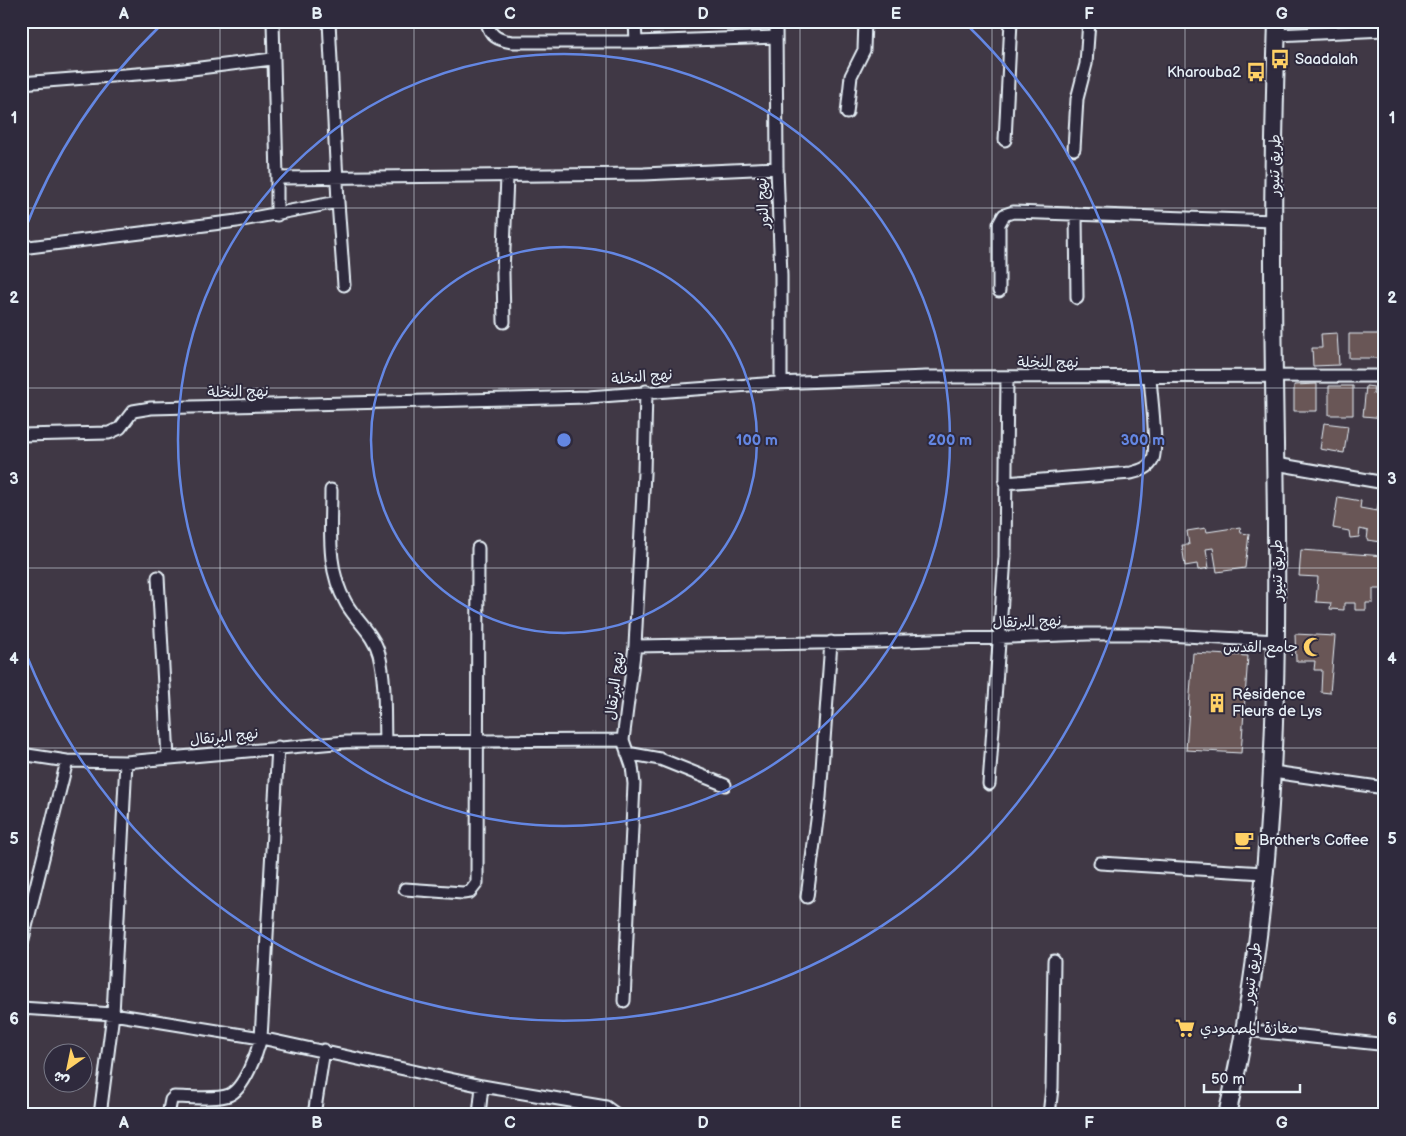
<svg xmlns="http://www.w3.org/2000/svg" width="1406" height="1136" font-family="'Balsamiq Sans','Playpen Sans Arabic',sans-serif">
	<rect width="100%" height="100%" fill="#403845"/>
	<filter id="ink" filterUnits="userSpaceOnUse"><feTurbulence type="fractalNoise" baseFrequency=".02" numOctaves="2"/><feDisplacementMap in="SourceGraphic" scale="10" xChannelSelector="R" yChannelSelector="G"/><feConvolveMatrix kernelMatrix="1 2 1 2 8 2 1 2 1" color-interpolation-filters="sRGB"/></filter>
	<g filter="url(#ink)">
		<!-- building -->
		<path fill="#695757" stroke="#e8f1f8" d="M1337,333l2,32 -26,1 -1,-18h10l-1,-14z
			M1349,334h30v24h-30z
			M1317,384v27h-23v-26z
			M1329,386h24v29h-24z
			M1366,386l8,1 -1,7 12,1v23l-22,-2z
			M1324,423l24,3 -4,27 -24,-4z
			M1380,494l5,1v38l-3,9 -15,-2 1,-9 -8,-2 -1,8 -9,1 -1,-7 -16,-3 5,-31 23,4 -1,7 17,3z
			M1240,527l1,6 8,1 -4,34 -28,4 -4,-24 -7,1 3,19 -11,2 -1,-6 -12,2 -3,-21h7l-2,-14 19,-3 1,4z
			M1301,550l84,6v33h-12v14h-7v7h-11v-7h-11v7l-14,-1 1,-6 -15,-1 2,-25 -19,-1z
			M1295,634l40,2 -5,57 -9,-1 1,-22h-8l1,-9h-19z
			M1193,653l55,3 -7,97 -55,-3z"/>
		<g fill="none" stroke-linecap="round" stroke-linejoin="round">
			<defs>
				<path id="street" d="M273,21l4,157 367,-4 133,-6
					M329,21l9,181
					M487,21c2,15 11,19 25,21h124
					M635,21l1,21 139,-5
					M776,21l1,147 4,108v106
					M1276,35l109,-5
					M21,83l155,-12 96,-12
					M847,113l4,-37 13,-26 1,-29
					M1005,140l6,-119
					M1074,149l3,-50 9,-35 3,-43
					M277,178v37
					M1076,214l1,84
					M21,248l216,-27 101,-19 6,83
					M999,291v-67l5,-9 9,-3 261,9
					M504,322l-1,-49 4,-96
					M21,435l88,-2 11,-5 13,-17 18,-3 437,-11 188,-14 150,-6 459,-1
					M1276,464l109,19
					M1005,483l126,-10c8,-2 18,-4 22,-14 5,-15 -2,-63 -3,-82
					M331,490c0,39 -5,79 15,113 10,18 28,31 33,51 7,28 5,59 6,88
					M158,577l10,181
					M635,646l9,-173 2,-82
					M623,740l9,26 2,18 -10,217
					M627,753l33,6 65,26
					M21,754l46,7 59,1 220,-20 277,-2 12,-94 243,-4 210,-8h59l131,7
					M1273,772l112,16
					M989,784l16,-227 2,-180
					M1100,863l164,10
					M405,889l58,4 7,-1 7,-9 1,-335
					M807,897l13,-100 11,-155
					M21,947l46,-186
					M21,1008l92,6 148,24 221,48 124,21 11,8
					M1244,1030l135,14
					M100,1115l13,-101 13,-252
					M168,1115l3,-15 3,-3c15,0 43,3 55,-2 15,-6 28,-42 32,-57l17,-291
					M314,1115l10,-65
					M479,1115l3,-29
					M1049,1115l3,-27 2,-127"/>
				<path id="secondary" d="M1227,1115c56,-241 51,-490 47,-735 -2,-120 -1,-240 3,-359"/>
			</defs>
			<!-- street casing -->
			<use href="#street" stroke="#e8f1f8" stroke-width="15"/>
			<!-- secondary casing -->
			<use href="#secondary" stroke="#e8f1f8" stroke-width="20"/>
			<!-- street -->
			<use href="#street" stroke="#2f2a3d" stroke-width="11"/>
			<!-- secondary -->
			<use href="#secondary" stroke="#2f2a3d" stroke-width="16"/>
		</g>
	</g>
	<!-- grid -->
	<path fill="none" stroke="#e8f1f8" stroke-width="1" stroke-opacity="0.55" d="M220,21v1094M414,21v1094M606,21v1094M800,21v1094M992,21v1094M1185,21v1094M21,208h1364M21,388h1364M21,568h1364M21,748h1364M21,928h1364"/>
	<!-- distance rings -->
	<g fill="none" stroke="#6487e3" stroke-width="2.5">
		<circle cx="564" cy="440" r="193"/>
		<circle cx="564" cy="440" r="386"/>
		<path d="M22 237A579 579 0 0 1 162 24M966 24A579 579 0 1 1 22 643"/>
	</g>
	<!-- icons -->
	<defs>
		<symbol id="bus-bare" viewBox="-9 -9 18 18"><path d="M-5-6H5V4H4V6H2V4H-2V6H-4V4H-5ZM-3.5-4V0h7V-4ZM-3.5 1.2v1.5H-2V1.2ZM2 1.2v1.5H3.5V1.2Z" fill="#ffd166" stroke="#2f2a3d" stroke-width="2.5" paint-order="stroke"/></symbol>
		<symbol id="mosque-bare" viewBox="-9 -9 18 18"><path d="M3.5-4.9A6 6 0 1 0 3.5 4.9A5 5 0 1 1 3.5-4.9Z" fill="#ffd166" stroke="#2f2a3d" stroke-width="2.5" paint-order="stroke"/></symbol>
		<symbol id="building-bare" viewBox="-9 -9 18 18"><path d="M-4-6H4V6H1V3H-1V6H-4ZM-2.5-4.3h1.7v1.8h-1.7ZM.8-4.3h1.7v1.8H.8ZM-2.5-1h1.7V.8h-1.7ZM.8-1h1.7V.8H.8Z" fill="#ffd166" stroke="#2f2a3d" stroke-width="2.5" paint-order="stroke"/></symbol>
		<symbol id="cafe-bare" viewBox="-9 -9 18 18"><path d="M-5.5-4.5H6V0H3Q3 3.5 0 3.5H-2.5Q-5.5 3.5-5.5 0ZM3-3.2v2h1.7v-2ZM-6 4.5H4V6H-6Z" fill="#ffd166" stroke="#2f2a3d" stroke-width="2.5" paint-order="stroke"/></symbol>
		<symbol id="supermarket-bare" viewBox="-9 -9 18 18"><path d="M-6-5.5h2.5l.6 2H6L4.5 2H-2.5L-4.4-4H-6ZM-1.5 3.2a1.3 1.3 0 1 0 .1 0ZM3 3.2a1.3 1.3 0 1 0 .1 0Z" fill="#ffd166" stroke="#2f2a3d" stroke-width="2.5" paint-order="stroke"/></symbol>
	</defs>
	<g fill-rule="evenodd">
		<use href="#bus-bare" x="1266" y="45" width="28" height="28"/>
		<use href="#bus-bare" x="1242" y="58" width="28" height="28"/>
		<use href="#mosque-bare" x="1299" y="633" width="28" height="28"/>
		<use href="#building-bare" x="1203" y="689" width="28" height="28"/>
		<use href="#cafe-bare" x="1230" y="826" width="28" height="28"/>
		<use href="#supermarket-bare" x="1171" y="1014" width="28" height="28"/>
	</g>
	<g text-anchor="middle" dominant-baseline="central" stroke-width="4" stroke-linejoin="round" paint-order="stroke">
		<!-- poi labels -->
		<g font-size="15" fill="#e8f1f8" stroke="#2f2a3d" text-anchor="start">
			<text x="1295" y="59">Saadalah</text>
			<text x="1241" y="72" text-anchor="end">Kharouba2</text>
			<text x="1298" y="647" text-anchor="end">جامع القدس</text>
			<text x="1232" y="694">Résidence<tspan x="1232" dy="17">Fleurs de Lys</tspan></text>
			<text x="1259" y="840">Brother's Coffee</text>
			<text x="1200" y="1028">مغازة المصمودي</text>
		</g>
		<!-- street labels -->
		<g font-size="15" fill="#e8f1f8" stroke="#2f2a3d">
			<text transform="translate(1275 165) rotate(-89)">طريق تنيور</text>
			<text transform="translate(763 203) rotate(-93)">نهج النور</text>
			<text x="1048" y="362">نهج النخلة</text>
			<text transform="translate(642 377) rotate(-5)">نهج النخلة</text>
			<text transform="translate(238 392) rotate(-1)">نهج النخلة</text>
			<text transform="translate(1277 570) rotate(-90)">طريق تنيور</text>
			<text transform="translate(1027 622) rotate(-2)">نهج البرتقال</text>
			<text transform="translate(615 686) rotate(-83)">نهج البرتقال</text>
			<text transform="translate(224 737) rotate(-6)">نهج البرتقال</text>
			<text transform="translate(1252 973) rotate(-82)">طريق تنيور</text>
		</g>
	</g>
	<circle cx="564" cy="440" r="8" fill="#6487e3" stroke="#2f2a3d" stroke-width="2.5"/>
	<g font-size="15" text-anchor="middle" font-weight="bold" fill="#6487e3" stroke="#2f2a3d" stroke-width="4" stroke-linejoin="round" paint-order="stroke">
		<text x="757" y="445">100 m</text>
		<text x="950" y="445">200 m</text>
		<text x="1143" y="445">300 m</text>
	</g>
	<!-- margin -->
	<rect width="1406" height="1136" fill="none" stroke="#2f2a3d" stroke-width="55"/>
	<!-- north arrow -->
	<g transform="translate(68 1068) rotate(213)"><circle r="24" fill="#2f2a3d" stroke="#797a88"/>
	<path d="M0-4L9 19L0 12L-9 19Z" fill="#ffd166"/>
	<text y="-8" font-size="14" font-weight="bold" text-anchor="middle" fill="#e8f1f8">ش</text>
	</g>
	<!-- scale -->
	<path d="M1204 1084v8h96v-8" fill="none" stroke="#e8f1f8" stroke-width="2.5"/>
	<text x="1211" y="1084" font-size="15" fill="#e8f1f8" stroke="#2f2a3d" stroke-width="4" paint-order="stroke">50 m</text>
	<rect x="28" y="28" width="1350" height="1080" fill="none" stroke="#e8f1f8" stroke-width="2"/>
	<g font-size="16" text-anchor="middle" font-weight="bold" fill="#e8f1f8">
		<text x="124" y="19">A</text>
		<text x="317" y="19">B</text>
		<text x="510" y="19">C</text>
		<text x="703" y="19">D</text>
		<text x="896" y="19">E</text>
		<text x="1089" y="19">F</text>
		<text x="1282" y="19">G</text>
		<text x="14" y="123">1</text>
		<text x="1392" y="123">1</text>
		<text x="14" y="303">2</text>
		<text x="1392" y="303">2</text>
		<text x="14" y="484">3</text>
		<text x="1392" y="484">3</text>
		<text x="14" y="664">4</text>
		<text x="1392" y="664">4</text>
		<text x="14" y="844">5</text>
		<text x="1392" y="844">5</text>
		<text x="14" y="1024">6</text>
		<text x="1392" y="1024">6</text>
		<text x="124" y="1128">A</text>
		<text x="317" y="1128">B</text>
		<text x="510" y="1128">C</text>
		<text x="703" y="1128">D</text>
		<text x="896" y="1128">E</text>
		<text x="1089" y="1128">F</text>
		<text x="1282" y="1128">G</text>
	</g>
</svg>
